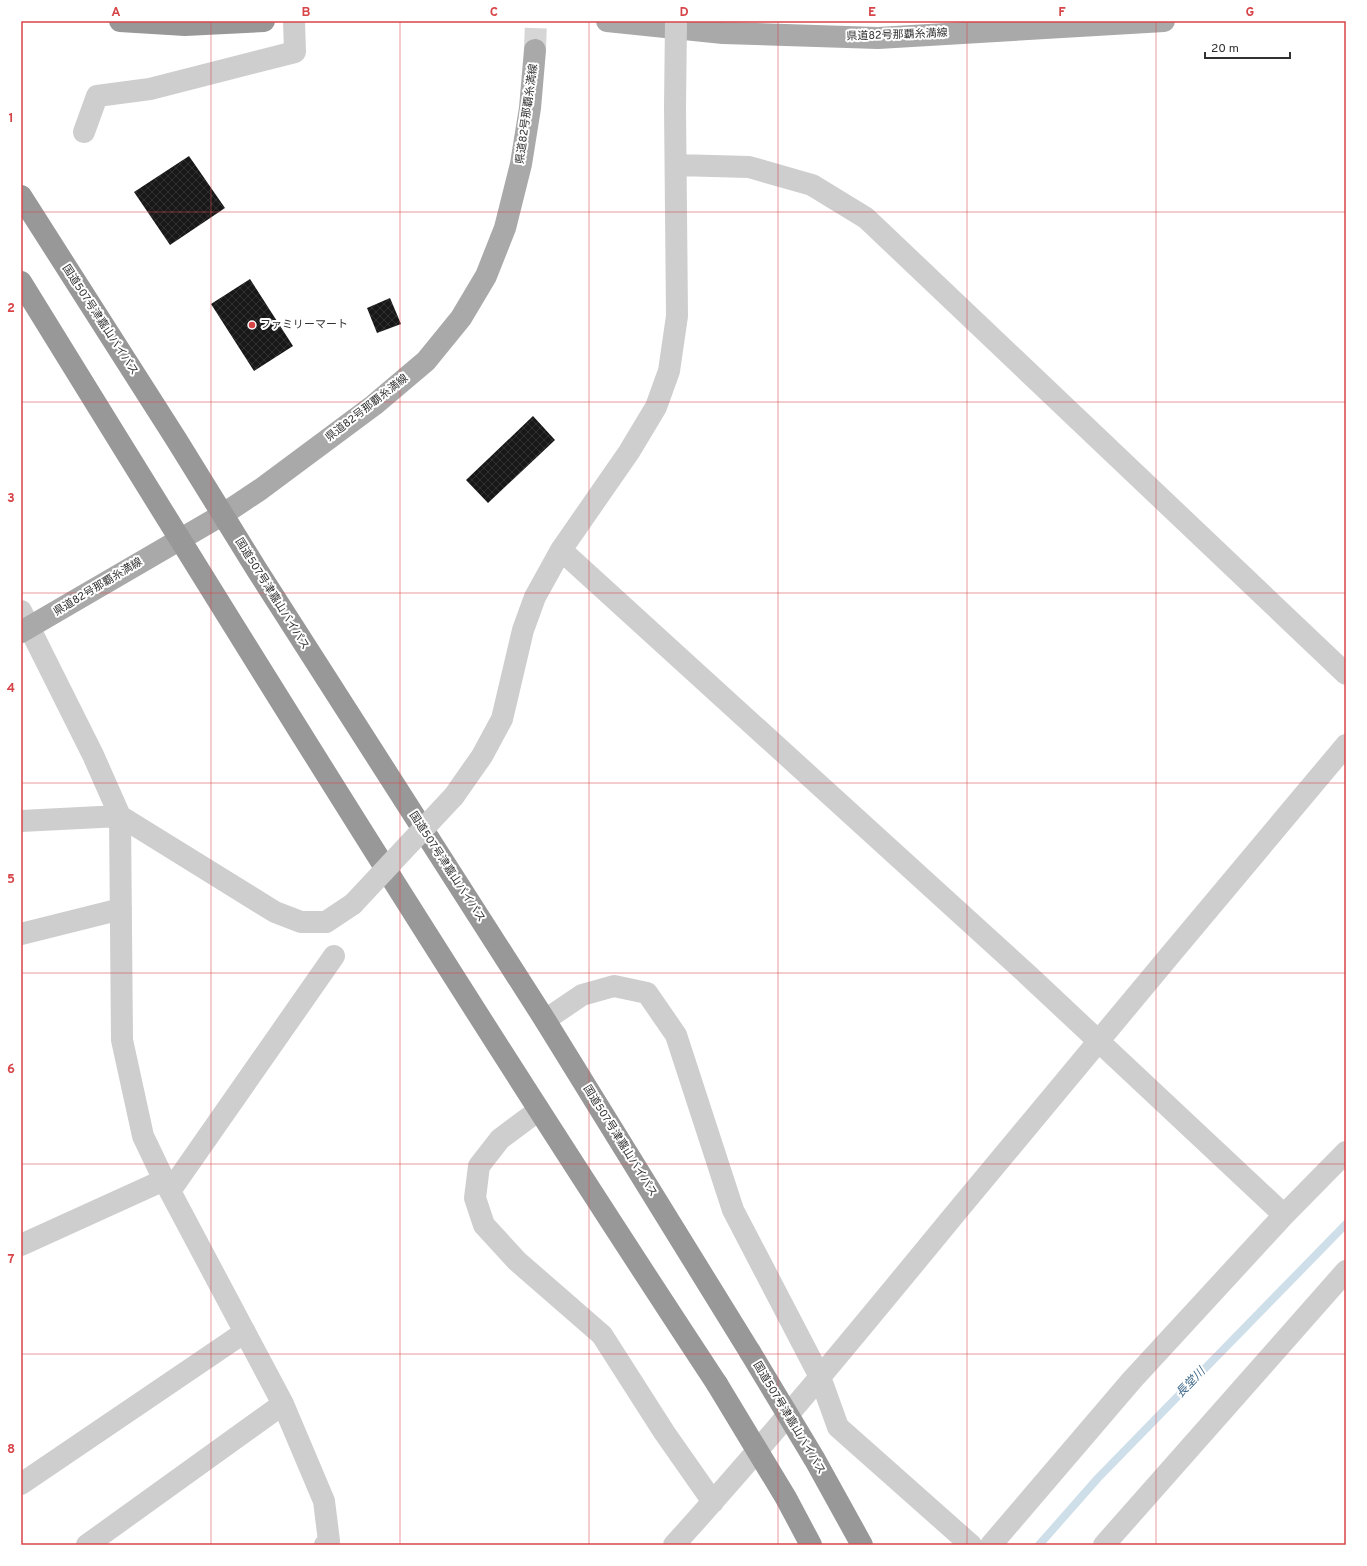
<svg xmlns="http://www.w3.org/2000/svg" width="1367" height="1566" font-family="Overpass,'Noto Sans JP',sans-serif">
	<defs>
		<pattern id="building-cross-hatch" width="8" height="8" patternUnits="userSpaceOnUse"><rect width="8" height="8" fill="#181818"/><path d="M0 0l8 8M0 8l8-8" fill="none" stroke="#313131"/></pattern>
	</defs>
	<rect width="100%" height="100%" fill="#fff"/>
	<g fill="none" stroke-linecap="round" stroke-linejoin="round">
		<!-- stream -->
		<path stroke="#cfdfea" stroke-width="8" d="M1039,1545l59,-67 248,-254"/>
	</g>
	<!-- building -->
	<path fill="url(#building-cross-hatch)" d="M189,156l36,52 -55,37 -36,-53z
		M250,279l43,67 -39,25 -43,-67z
		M390,298l11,26 -24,9 -10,-25z
		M533,416l22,24 -67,63 -22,-23z"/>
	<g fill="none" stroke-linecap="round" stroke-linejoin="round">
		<!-- major-tunnel -->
		<path stroke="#d6d6d6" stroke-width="22" stroke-dasharray="22 11" stroke-linecap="butt" d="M535,50l1,-29"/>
		<!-- minor -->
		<path stroke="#cecece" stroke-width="22" d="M84,132l13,-36 53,-7 145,-37 -1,-31
			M676,165l73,2 63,18 54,33 480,456
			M561,550l468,426 255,239
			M21,611l72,144 27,61 2,224 21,96 21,44 119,224 41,97 5,40 -4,4
			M454,796l28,-40 20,-37 21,-89 12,-33 26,-47 68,-98 27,-45 13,-36 8,-55 -2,-209
			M21,821l99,-5 155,96 26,10h25l27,-18
			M21,934l100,-25
			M545,1020l37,-25 32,-9 33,7 29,42 57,175 87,167 18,50 133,118
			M539,1110l-39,29 -21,27 -4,32 9,27 33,36 85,74 62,97 49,70
			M170,1191l164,-235
			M21,1245l143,-65
			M21,1484l224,-152
			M87,1545l196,-141
			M674,1545c99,-109 192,-223 285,-336 129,-155 257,-310 387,-464
			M991,1545l141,-165 152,-165 62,-63
			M1104,1545l242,-274"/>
		<!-- major -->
		<path stroke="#a9a9a9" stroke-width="22" d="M607,21l116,12 155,5 286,-17
			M21,632l201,-117 39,-26 113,-84 52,-44 35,-43 25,-42 19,-48 16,-64 9,-56 5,-58"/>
		<!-- highway -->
		<path stroke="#989898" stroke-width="22" d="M120,21l65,4 79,-4
			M21,196l155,243 81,131 288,450 205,332
			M21,282c228,370 457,739 696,1102"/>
		<!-- minor-bridge -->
		<path stroke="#cecece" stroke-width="22" d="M675,107l1,-86
			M353,904l101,-108"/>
		<!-- highway-bridge -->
		<path stroke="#989898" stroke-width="22" d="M750,1352l65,108 47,85
			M717,1384l69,114 25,47"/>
	</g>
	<!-- grid -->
	<path fill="none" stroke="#d74549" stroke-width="1" stroke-opacity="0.55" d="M211,21v1524M400,21v1524M589,21v1524M778,21v1524M967,21v1524M1156,21v1524M21,212h1325M21,402h1325M21,593h1325M21,783h1325M21,973h1325M21,1164h1325M21,1354h1325"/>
	<!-- markers -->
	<circle fill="#d74549" stroke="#fff" stroke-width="1.5" cx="252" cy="325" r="4"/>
	<g text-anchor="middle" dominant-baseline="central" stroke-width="4" stroke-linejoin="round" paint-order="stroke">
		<!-- street labels -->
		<g font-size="11" fill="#313131" stroke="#fff">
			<text transform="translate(897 35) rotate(-2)">県道82号那覇糸満線</text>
			<text transform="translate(527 114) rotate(-82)">県道82号那覇糸満線</text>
			<text transform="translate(100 320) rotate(57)">国道507号津嘉山バイパス</text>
			<text transform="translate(367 408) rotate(-38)">県道82号那覇糸満線</text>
			<text transform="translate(98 587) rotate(-31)">県道82号那覇糸満線</text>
			<text transform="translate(272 594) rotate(58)">国道507号津嘉山バイパス</text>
			<text transform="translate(447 867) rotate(57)">国道507号津嘉山バイパス</text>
			<text transform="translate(620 1141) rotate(58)">国道507号津嘉山バイパス</text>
			<text transform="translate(789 1418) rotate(59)">国道507号津嘉山バイパス</text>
		</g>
		<!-- poi labels -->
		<g font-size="11" fill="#313131" stroke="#fff" text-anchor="start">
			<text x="260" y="325">ファミリーマート</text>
		</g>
		<!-- water labels -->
		<g font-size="12" font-style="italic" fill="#456e8d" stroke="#fff">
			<text transform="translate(1191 1383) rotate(-46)">長堂川</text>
		</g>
	</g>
	<!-- border -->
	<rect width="1367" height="1566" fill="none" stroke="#ffffff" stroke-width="44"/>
	<!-- scale -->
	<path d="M1205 52v6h85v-6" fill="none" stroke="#313131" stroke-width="2"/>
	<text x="1211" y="52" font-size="12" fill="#313131" stroke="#ffffff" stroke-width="3" paint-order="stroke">20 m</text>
	<rect x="22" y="22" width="1323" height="1522" fill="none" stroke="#d74549" stroke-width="1.5"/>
	<g font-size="13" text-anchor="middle" font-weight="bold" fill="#d74549">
		<text x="116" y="16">A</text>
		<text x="306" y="16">B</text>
		<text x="494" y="16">C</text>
		<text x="684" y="16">D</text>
		<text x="872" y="16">E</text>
		<text x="1062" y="16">F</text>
		<text x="1250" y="16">G</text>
		<text x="11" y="122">1</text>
		<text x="11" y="312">2</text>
		<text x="11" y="502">3</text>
		<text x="11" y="692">4</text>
		<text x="11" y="883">5</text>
		<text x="11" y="1073">6</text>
		<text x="11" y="1263">7</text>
		<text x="11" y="1453">8</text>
	</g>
</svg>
